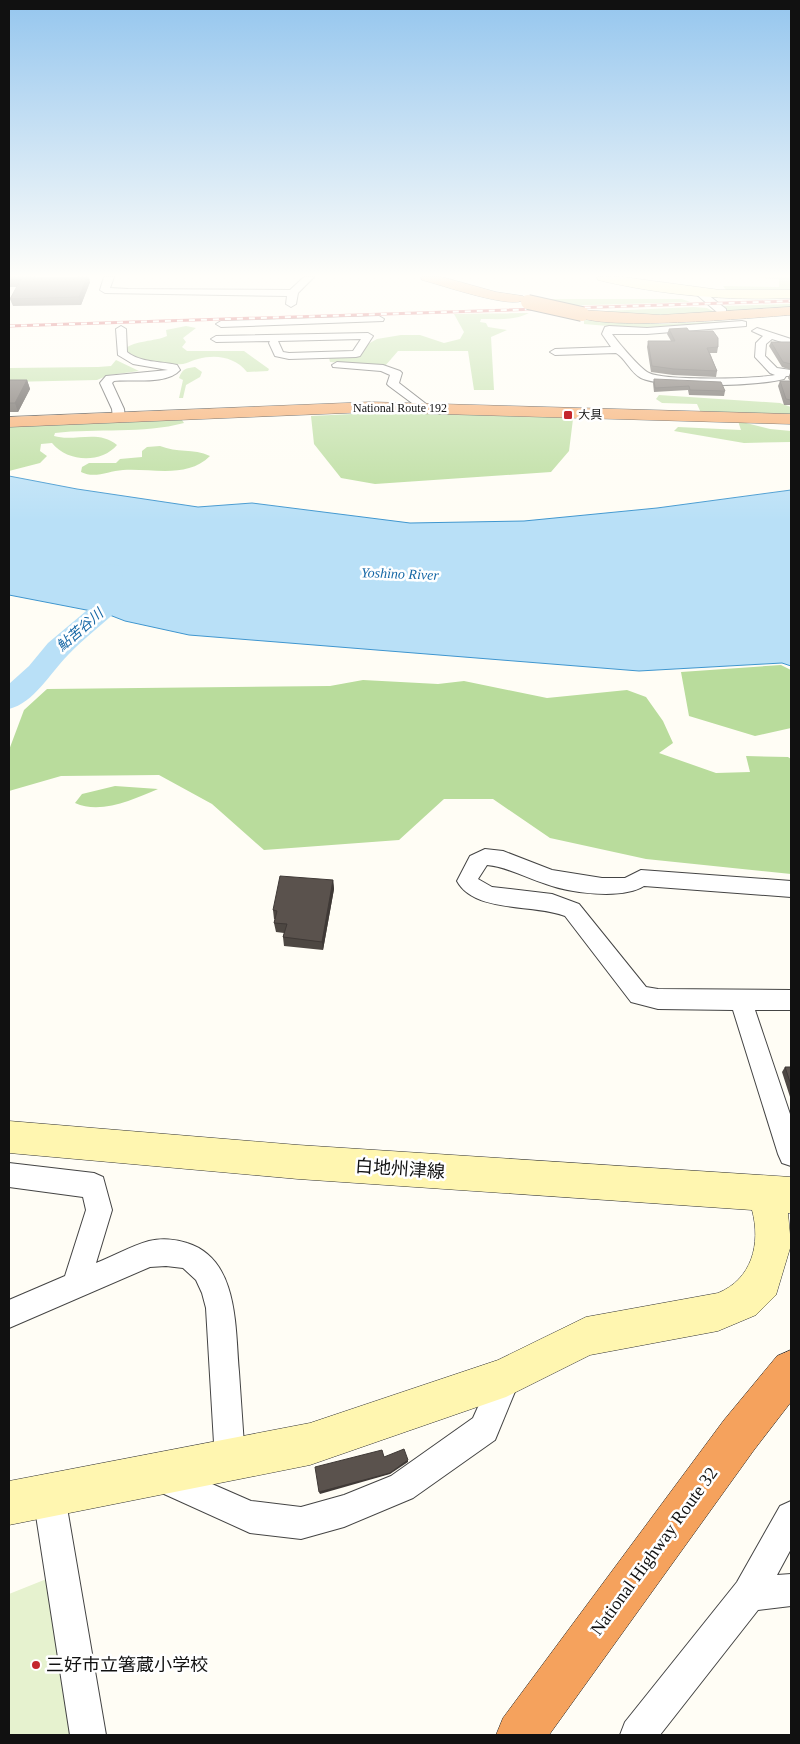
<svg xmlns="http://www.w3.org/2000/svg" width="800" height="1744" font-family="'Times New Roman','Noto Sans JP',serif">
	<rect width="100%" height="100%" fill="#fffdf5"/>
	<!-- forest -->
	<path fill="#b9dc9c" d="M746,277h45v15l-65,-2 -3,-4 56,1v-8z
		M528,299h154l8,3 -133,4z
		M791,304v4l-61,4 -9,-6z
		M694,307l13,1 10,5 -60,5 -73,-6z
		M529,313c-15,8 -32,6 -48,6l-1,3 6,1 2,4 19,3 -16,7 3,53h-20l-6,-39h-70l-13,15 -55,-4 -1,-4 30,-1 9,-13 9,-5 24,-4h19l24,8 16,-4 4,-7 -10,-18z
		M584,320l78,4 67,-3 5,3 -90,5 -60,-5z
		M186,326l10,2 -13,10 3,4 -4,5 5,4h57l25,18 -1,2 -21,1c-12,-15 -31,-18 -49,-13 -5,1 -10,4 -15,5 -15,2 -48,-3 -58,-15 10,-9 29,-7 42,-13l-1,-6z
		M116,360l23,11 -30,4 -12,5 -88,2v-14l89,-1 13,-1z
		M195,367l7,5 -2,5 -14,8 -3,13h-4l4,-18 -4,-2c3,-9 7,-10 16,-11z
		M659,395l121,8 11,4v9l-90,-3 -4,-9 -35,-1 -6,-4z
		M414,411l142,5 17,3 -4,32 -18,21 -176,12 -34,-6 -27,-34 -3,-28z
		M182,420l2,3c-41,11 -87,5 -129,10l-1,3c20,6 45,-7 63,9 -16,19 -50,17 -65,-2l-11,1 -1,7 7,5 -7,7 -31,8v-44z
		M738,421l32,8 21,2v11l-47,1 -70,-12 4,-4 63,3z
		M160,446c17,7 33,2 50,10 -23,23 -58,12 -87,14 -15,1 -28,9 -42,2l1,-5 7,-4h27l4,-4 22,-2v-6l5,-4z
		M781,665l10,5v58l-36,8 -66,-20 -8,-44z
		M363,680l75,4 26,-3 83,17 80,-8 19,7 17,24 10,22 -14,10 57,20 34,-1 -4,-16 42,1 3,2v115l-145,-15 -96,-21 -57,-39h-49l-45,41 -135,10 -52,-46 -53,-29 -98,1 -52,15v-41l15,-40 23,-21 283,-3z
		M115,786l43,3c-24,10 -57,26 -83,14l7,-9z"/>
	<!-- pitch -->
	<path fill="#e6f2cf" d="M49,1578l27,157h-67v-141z"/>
	<!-- water -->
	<path fill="#b9e0f7" stroke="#3f96cf" d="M9,476l68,13 121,18 54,-4 158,20 114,-2 133,-13 134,-18v176l-9,-3 -143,8 -450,-36 -64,-14 -18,-7 -98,-19z"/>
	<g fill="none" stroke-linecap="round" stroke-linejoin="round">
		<!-- river -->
		<path fill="#b9e0f7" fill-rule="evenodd" d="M110,564l9,2c6,9 7,33 1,42 -17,16 -36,30 -52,47 -18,18 -34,48 -59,54v-25l20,-18 19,-23 50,-42v-30l3,-5z"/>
		<defs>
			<path id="street" d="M104,277h10l-4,11 18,1 162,1 14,-13h10l-16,16 -2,11 -5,3 -5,-3 1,-8 -182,-3 -5,-3z
				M696,290h6l24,19v4h-8l-22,-19z
				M379,316l5,3 -1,2 -162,6 -5,-3 5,-3z
				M742,321l4,1v4l-99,8h-35c6,8 28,35 37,39 16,8 106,6 126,2l-5,-2 -15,-16 1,-14 7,-7 -11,-5 5,-3 34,11v6l-19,-6 -6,5 -1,12 12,12 14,2v6h-5l-2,3c-27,7 -119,10 -143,-1 -11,-6 -15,-19 -25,-25l-61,2 -5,-3 5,-3 56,-2 -9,-13 3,-7 4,-1 38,2z
				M121,326l5,3 1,23c14,11 33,9 50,13l3,5c-13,15 -48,9 -66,11l-2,2 12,26 1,9 -6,4 -6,-4 -1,-9 -12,-26 6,-7 62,-6 -35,-6 -15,-9 -2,-26z
				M368,333l5,3 -13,20 -4,1 -67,2 -14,-3 -6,-13 1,-2 -54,1 -5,-3 5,-3zM361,339l-8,12 -64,2 -6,-1 -5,-11z
				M337,362l46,3 17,6 2,2 -3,10 31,24 -2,2h-8l-31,-23 -2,-2 3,-9 -9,-4 -48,-4 -1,-2z
				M485,849l18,2 49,19 50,8h23l16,-8 150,11v16l-147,-11c-22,14 -74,7 -98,-2 -20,-6 -38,-17 -59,-19l-9,14 14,8 60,7 27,10 67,83 12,2 133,1v20h-36l36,107v49l-9,-3 -4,-9 -45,-144 -75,-1 -27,-7 -66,-86c-31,-12 -91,-3 -108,-35l13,-25z
				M9,1163l85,10 9,4 9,33 -16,53c18,-7 35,-17 53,-22 12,-3 27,-2 38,2 52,16 48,85 52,129 2,29 4,59 6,88l-4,11 -11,4 -11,-4 -4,-11 -9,-152 -4,-15 -6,-13 -13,-12 -17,-2 -16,1 -141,61v-28l56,-24 21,-66 -3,-13 -74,-10z
				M506,1362l10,5 5,10 -26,63 -82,58 -69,29 -43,12 -51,-6 -97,-44 -4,-11 4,-11 11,-4 87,38 50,6 43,-12 47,-19 82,-58 23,-51z
				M49,1480l11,5 5,11 41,239h-36l-37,-239 5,-11z
				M791,1501v48l-14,26 14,-1v32l-33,4 -98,125h-40l5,-13 112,-140 43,-76z"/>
			<path id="secondary" d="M597,277h26l97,13h71v8c-64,3 -130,-3 -193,-18z
				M9,1121l289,24 493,32v36h-3l3,32 -15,50 -20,20 -38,16 -128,24 -84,42 -196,68 -301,60v-44l301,-58 188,-63 88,-43 132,-24c34,-14 43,-49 34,-83l-454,-31 -289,-26z"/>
			<path id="highway" d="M421,277h21l54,15 27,4 2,3c-10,12 -86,-15 -103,-19z
				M791,307v8c-30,2 -201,18 -216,-1l7,-4 78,5z
				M371,402l420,12v10l-420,-12 -362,15v-10z
				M791,1350v52l-37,48 -205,285h-53l7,-17 221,-298 53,-64z"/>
		</defs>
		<!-- street casing -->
		<use href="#street" stroke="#444" stroke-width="2"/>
		<!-- secondary casing -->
		<use href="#secondary" stroke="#333" stroke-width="1"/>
		<!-- highway casing -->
		<use href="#highway" stroke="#222" stroke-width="1"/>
		<!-- street -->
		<use href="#street" fill="#fff" fill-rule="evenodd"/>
		<!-- secondary -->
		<use href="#secondary" fill="#fff6b0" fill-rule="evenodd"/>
		<!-- highway -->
		<use href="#highway" fill="#f5a25d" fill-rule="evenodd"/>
		<defs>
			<path id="rail" d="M9,326l782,-25"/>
		</defs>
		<!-- rail casing -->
		<use href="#rail" stroke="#c4262e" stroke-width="3"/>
		<!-- rail -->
		<use href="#rail" stroke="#fff" stroke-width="2" stroke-dasharray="6" stroke-linecap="butt"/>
		<defs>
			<path id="highway-bridge" d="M528,302l54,12"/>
		</defs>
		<!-- highway-bridge casing -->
		<use href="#highway-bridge" stroke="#222" stroke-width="16" stroke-linecap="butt"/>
		<!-- highway-bridge -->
		<use href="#highway-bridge" stroke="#f5a25d" stroke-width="14"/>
	</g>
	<!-- wall -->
	<path fill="#4d4742" d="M9,277l81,5 -9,23 -68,1 -3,-7 7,-12h-8z
		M669,329l20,2 29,16 -1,6h-7l7,18 -1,6 -43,-2 -22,-3 -4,-25 1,-6h23l-4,-7z
		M771,342h20v28l-9,-3 -13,-21z
		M790,373h1v32h-7l-6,-19 2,-5h10l-2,-3z
		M654,379l71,12 -1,5 -35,-1 -1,-5 -34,2 -1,-9z
		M9,380h18l3,9 -12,23h-9z
		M333,880l1,9 -11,61 -39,-4 -1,-9 1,-4 -8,-1 -2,-9 1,-4h-1l-1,-9z
		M785,1067h6v33l-9,-28z"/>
	<!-- shaded-wall -->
	<path fill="#3f3936" d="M87,277h2l1,5 -9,23 -2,-8z
		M27,380l3,9 -12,23 -3,-9z
		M333,880l1,9 -11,61 -1,-8z
		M408,1460v2l-18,12 -70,20 -1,-2z"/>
	<!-- building -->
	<path fill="#5a524d" stroke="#3f3936" d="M9,277h27l-1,1 52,-1 -8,20 -69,2 11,-20 -12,1z
		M687,328l2,3h24l5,7v9l-11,1 10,23 -43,-2 -22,-3 -4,-25h27l-6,-12z
		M771,342h20v22l-8,-2z
		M654,379l67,3 4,9 -35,-1 -1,-4 -34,2z
		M9,380h18l-12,23h-6z
		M780,381h11v19l-5,-1z
		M280,876l53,4 -11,62 -39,-5 4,-13 -13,-1 3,-12 -4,-1z
		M785,1067h6v18z
		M404,1449l4,11 -18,13 -71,19 -4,-25 67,-17 2,7z"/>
	<!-- sky -->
	<linearGradient id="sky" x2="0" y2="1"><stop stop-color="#95c6ee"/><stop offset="0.53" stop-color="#fffefa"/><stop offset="1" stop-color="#fffefa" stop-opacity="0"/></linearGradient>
	<rect width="800" height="521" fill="url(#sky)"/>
	<!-- markers -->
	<g fill="#c4262e" stroke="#fff" stroke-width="2">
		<rect x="563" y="410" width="10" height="10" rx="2.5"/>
		<circle cx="36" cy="1665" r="5"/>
	</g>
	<g text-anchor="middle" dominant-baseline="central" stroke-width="5" stroke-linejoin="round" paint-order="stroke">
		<!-- far-street labels -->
		<g font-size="12" fill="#111" stroke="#fff">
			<text x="400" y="408">National Route 192</text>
		</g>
		<!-- far-poi labels -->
		<g font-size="12" fill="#111" stroke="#fff" text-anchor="start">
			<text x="578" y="415">大具</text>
		</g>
		<!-- far-water labels -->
		<g font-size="14" font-style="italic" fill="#1768a6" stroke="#fff">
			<text transform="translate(400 574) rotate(2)">Yoshino River</text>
			<text transform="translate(80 630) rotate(-41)">鮎苦谷川</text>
		</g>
		<!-- near-street labels -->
		<g font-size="18" fill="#111" stroke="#fff">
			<text transform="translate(400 1169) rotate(4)">白地州津線</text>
			<text transform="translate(654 1551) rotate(-54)">National Highway Route 32</text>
		</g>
		<!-- near-poi labels -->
		<g font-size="18" fill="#111" stroke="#fff" text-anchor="start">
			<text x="46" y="1665">三好市立箸蔵小学校</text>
		</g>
	</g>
	<!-- border -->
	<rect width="800" height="1744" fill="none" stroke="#111111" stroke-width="20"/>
</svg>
